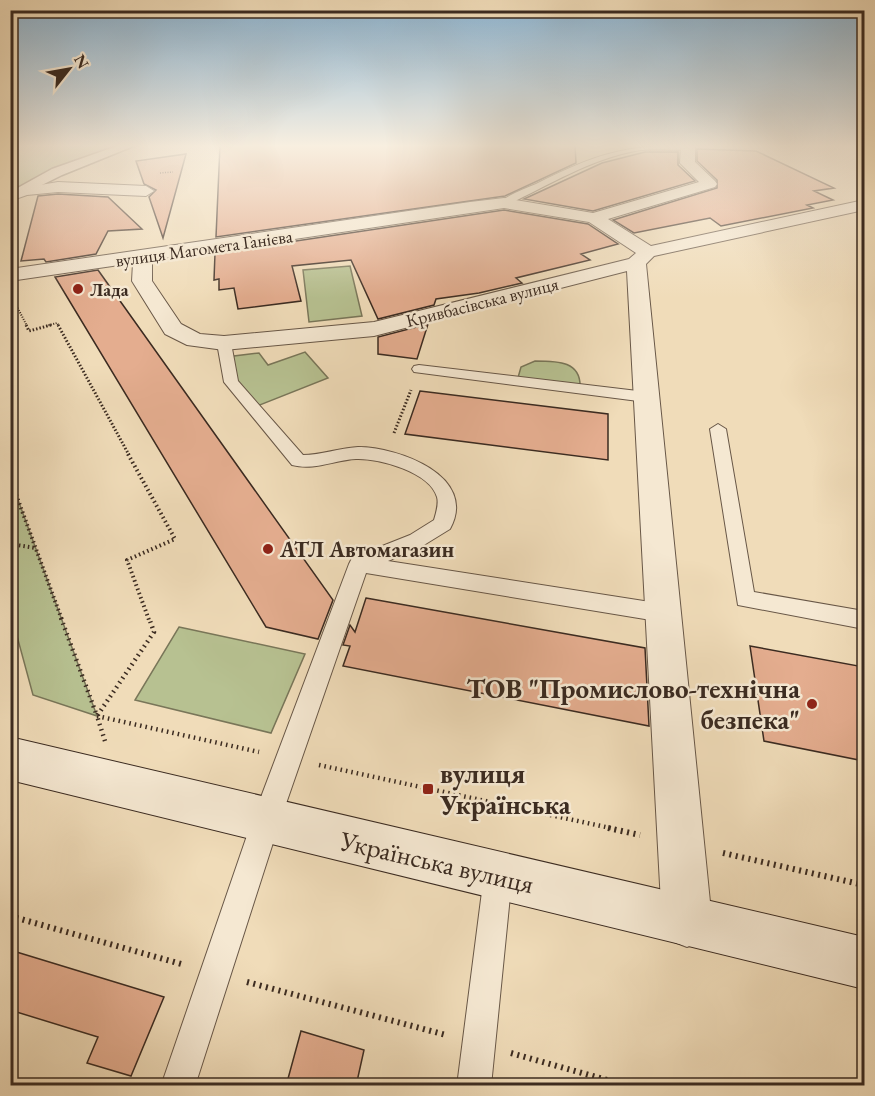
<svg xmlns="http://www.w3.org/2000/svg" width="875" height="1096" font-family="'EB Garamond',serif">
	<rect width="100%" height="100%" fill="#f0dcb9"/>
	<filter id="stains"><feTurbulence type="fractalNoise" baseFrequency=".00333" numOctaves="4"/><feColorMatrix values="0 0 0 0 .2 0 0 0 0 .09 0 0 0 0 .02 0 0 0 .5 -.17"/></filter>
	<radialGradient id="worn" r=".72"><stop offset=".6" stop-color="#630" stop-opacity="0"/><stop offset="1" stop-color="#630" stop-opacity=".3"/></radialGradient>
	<!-- green -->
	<path fill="#b7c191" stroke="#797659" stroke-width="1.5" d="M11,145h119l-37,12 -82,39z
		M350,266l12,50 -53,6 -6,-52z
		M305,352l23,26 -76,30 -21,-26 -5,-25 33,-4 9,12z
		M535,361c23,0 47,0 45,28l-63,-8 4,-14z
		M10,478l87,238 -64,-21 -22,-81z
		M179,627l126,27 -34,79 -136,-33z"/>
	<!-- building -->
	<path fill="#e4ad8f" stroke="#3b2b21" stroke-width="1.5" d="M220,145h355l1,18 -71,33 -289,41z
		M697,149l59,2 78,37 -20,3 19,9 -26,5 6,3 -92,18 -11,-8 -76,15 -21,-13 104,-32v-8l-20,-19z
		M645,152h33v13l17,16 -102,30 -69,-12 78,-36z
		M186,154l-23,84 -14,-41 7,-7 -12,-6 -8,-23z
		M58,194l50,3 34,32 -34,2 -12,23 -50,8 -2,-3 -23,2 17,-65z
		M504,210l84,14 30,20 -37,10 9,6 -74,18 6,5 -43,10 -43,6 -2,6 -56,14 -27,-59 -59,6 9,35 -63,8 -4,-21 -15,2v-11l-5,1 1,-27z
		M98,270l235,330 -15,39 -52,-12 -211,-350z
		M428,324l-11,35 -39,-5v-17z
		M420,391l188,23v46l-203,-26z
		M366,598l279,50 4,78 -306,-60 7,-20 -7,-1 7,-20 5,7z
		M750,646l114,21v94l-100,-20z
		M10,950l154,47 -33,79 -44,-13 11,-26 -88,-27z
		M301,1031l63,19 -8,36h-70z"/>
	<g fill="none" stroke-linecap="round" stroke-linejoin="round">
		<defs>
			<path id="service" d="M688,145l2,4c-18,2 -37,-1 -55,2 -46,9 -86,34 -128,54l-8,-2c10,-9 25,-14 37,-19 57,-29 88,-39 152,-39z
				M224,339l7,4 7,38 65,74c18,0 36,-7 55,-8 40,0 121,29 92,82l-26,16 -36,16 275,43 8,3 3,6 -3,6 -8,3 -297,-49 -86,248 -85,265h-34l91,-265 97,-257 3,-6 58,-23 24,-15c2,-7 5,-16 3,-23 -7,-25 -58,-39 -81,-38 -21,1 -42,12 -64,6l-68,-83 -7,-39z
				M419,365l227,27 8,5 -8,5 -232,-30 -2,-3 2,-3z
				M718,424l8,5 28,163 110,19v18l-126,-24 -28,-176z
				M498,862l10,4 4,10 -21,210h-34l27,-210 4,-10z"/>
			<path id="pedestrian" d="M120,145h16l-74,30 -36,18h-10l-2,-3 38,-21z"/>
			<path id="minor" d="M681,145h14v17l20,19 2,3 -2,3 -107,32 43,27 213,-46v10l-210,46 -8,8 66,658 -7,18 -18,7 -18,-7 -7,-18 -35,-651 -253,65 -150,14 -37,-5 -22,-11 -33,-53 1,-18 -123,18v-12l460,-67 34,-4 89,15 106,-31 -19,-19zM504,208l85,14 47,31 -7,6 -255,63 -150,14 -24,-2 -19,-10 -29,-43v-21z
				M58,182l88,4 8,5 -8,5 -88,-4 -31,3 -17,6v-11z"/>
			<path id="secondary" d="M10,737l854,200v52l-854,-209z"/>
		</defs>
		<!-- service casing -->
		<use href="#service" stroke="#685747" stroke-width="2"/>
		<!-- pedestrian casing -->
		<use href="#pedestrian" stroke="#685747" stroke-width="3"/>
		<!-- minor casing -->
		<use href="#minor" stroke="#685747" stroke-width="2"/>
		<!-- secondary casing -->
		<use href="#secondary" stroke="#3b2b21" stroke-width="2"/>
		<!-- path-far5 -->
		<path stroke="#3b2b21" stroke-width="1.5" stroke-dasharray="1 1.5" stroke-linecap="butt" d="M160,173l13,-1"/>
		<!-- path-far4 -->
		<path stroke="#3b2b21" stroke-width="2" stroke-dasharray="1 1.5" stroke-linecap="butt" d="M13,299l14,27
			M46,326l11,-3 2,3"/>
		<!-- path-far3 -->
		<path stroke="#3b2b21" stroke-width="3" stroke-dasharray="1.5 2" stroke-linecap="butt" d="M26,325l3,6 22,-6
			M58,325l71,130
			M394,433l17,-43"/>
		<!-- path-far2 -->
		<path stroke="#3b2b21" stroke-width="4" stroke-dasharray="1.5 3" stroke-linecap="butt" d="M128,454l47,85 -48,21 22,60
			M10,478l52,142
			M10,544l26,4"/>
		<!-- path-far1 -->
		<path stroke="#3b2b21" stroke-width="4.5" stroke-dasharray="1.5 4" stroke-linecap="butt" d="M61,618l36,98 162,36
			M105,741l-8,-25 57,-84 -5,-14
			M319,765l296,64"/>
		<!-- path -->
		<path stroke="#3b2b21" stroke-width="6" stroke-dasharray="2 4.5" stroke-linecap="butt" d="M608,828l32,7
			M723,853l141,32
			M10,916l175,49
			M247,982l199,53
			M511,1053l117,33"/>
		<!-- service -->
		<use href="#service" fill="#f5e8d2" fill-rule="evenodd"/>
		<!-- pedestrian -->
		<use href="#pedestrian" fill="#f5e8d2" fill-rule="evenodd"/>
		<!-- minor -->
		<use href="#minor" fill="#f5e8d2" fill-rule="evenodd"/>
		<!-- secondary -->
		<use href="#secondary" fill="#f5e8d2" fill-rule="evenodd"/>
	</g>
	<!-- sky -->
	<linearGradient id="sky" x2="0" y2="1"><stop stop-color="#8bb6d6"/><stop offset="0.49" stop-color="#f8efe0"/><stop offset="1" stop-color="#f8efe0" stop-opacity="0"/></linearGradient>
	<rect width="875" height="298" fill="url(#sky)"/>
	<!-- markers -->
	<g fill="#8f2418" stroke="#f5e8d2" stroke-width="2">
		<circle cx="78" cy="289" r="6"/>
		<circle cx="268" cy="549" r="6"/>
		<circle cx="812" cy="704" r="6"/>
		<rect x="422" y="783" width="12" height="12" rx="3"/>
	</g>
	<g text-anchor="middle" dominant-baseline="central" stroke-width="5" stroke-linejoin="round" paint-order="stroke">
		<!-- far-street labels -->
		<g font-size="18" fill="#3b2b21" stroke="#f5e8d2">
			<text transform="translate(204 248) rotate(-8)">вулиця Магомета Ганієва</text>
			<text transform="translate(482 302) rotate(-14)">Кривбасівська вулиця</text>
		</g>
		<!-- far-poi labels -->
		<g font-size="18" font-weight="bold" fill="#3b2b21" stroke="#f5e8d2" text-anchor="start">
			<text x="90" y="289">Лада</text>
		</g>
		<!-- poi labels -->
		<g font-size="22" font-weight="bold" fill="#3b2b21" stroke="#f5e8d2" text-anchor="start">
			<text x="280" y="549">АТЛ Автомагазин</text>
		</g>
		<!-- near-poi labels -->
		<g font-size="27" font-weight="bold" fill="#3b2b21" stroke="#f5e8d2" text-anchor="end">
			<text x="800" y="688">ТОВ "Промислово-технічна<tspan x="800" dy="31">безпека"</tspan></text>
			<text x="440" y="773" text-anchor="start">вулиця<tspan x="440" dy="31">Українська</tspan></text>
		</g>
		<!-- near-street labels -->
		<g font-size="27" fill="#3b2b21" stroke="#f5e8d2">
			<text transform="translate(437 862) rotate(13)">Українська вулиця</text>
		</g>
	</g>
	<!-- margin -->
	<rect width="875" height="1096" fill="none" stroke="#f0dcb9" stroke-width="36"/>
	<rect x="12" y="12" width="851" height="1072" fill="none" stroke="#3b2b21" stroke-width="3"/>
	<rect x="18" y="18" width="839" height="1060" fill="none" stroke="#3b2b21" stroke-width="1.5"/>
	<!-- north arrow -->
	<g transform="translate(69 69) rotate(59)" stroke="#f5e8d2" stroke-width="4.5" paint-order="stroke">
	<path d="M0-4.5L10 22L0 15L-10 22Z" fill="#3b2b21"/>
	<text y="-9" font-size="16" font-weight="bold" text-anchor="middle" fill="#3b2b21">N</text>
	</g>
	<rect width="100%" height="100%" filter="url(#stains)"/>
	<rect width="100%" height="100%" fill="url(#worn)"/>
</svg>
